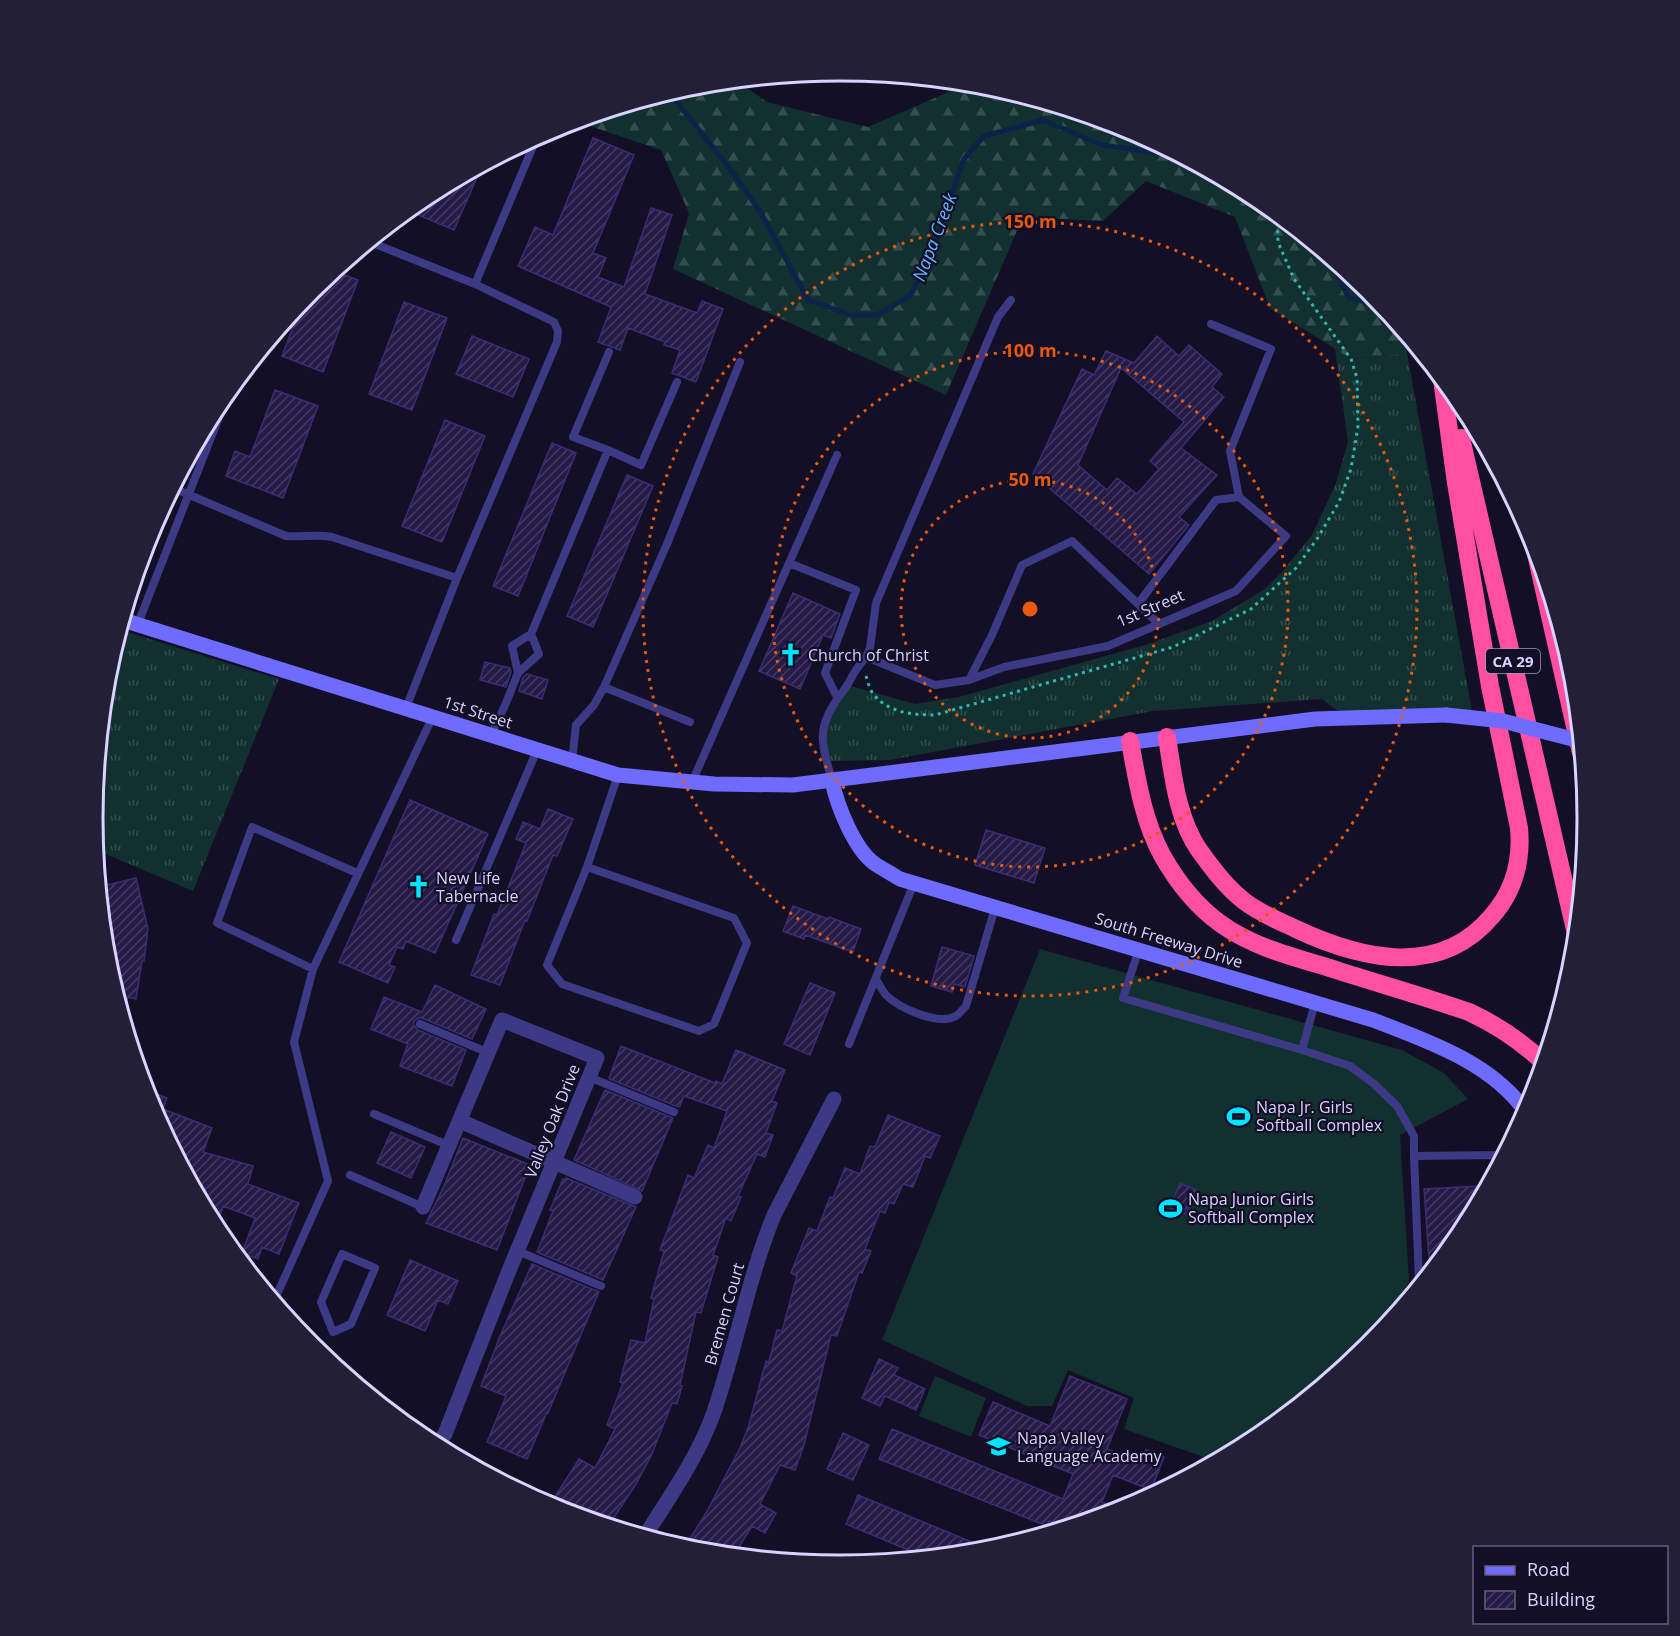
<svg xmlns="http://www.w3.org/2000/svg" width="1680" height="1636" font-family="'Open Sans',sans-serif">
	<defs>
		<pattern id="grass-tufts" width="24" height="20" patternUnits="userSpaceOnUse" patternTransform="scale(1.5)"><rect width="24" height="20" fill="#12302f"/><path d="M3 7l-1-3M5 7V3M7 7l1-3M15 17l-1-3M17 17v-4M19 17l1-3" fill="none" stroke="#344d4e"/></pattern>
		<pattern id="forest-firs" width="22" height="20" patternUnits="userSpaceOnUse" patternTransform="scale(1.5)"><rect width="22" height="20" fill="#12302f"/><path d="M5 1l3.5 6h-7zM16 11l3.5 6h-7z" fill="#344d4e"/></pattern>
		<pattern id="building-hatch" width="6" height="6" patternUnits="userSpaceOnUse" patternTransform="scale(1.5)"><rect width="6" height="6" fill="#241b47"/><path d="M-1 1l2-2M0 6l6-6M5 7l2-2" fill="none" stroke="#433b63"/></pattern>
	</defs>
	<rect width="100%" height="100%" fill="#130f26"/>
	<!-- grass -->
	<path fill="url(#grass-tufts)" d="M1335,349l16,10 56,-6 66,364h-127l-24,-18 -169,12 -263,49 -63,1 -4,-14 9,-40 15,-22 68,19 44,-7 186,-52 67,-24 53,-32 17,-17 30,-37 24,-52 12,-41z
		M127,632l152,47 -86,212 -97,-41 -3,-32 11,-115z"/>
	<!-- forest -->
	<path fill="url(#forest-firs)" d="M737,81l30,21 101,25 101,-44 17,2 140,43 130,69 113,93 32,39 6,24 -56,6 -81,-51 -35,-91 -89,-36 -43,40 -80,-4 -77,178 -273,-126 16,-56 -28,-63 -86,-29 120,-36z"/>
	<!-- garden -->
	<path fill="#12302f" d="M1040,949l362,101 42,23 24,26 -68,36 9,146 -17,36 -24,30 -113,93 -40,21 -91,-32 10,-31 -66,-28 -16,36h-25l-145,-66z
		M935,1376l51,22 -15,39 -52,-21z"/>
	<g fill="none" stroke-linecap="round" stroke-linejoin="round">
		<!-- stream -->
		<path stroke="#0c2248" stroke-width="5" d="M665,94l8,3 61,77 27,39 47,87 43,15h26l34,-20 20,-41 33,-95 20,-23 59,-16 59,25 78,11
			M1332,260l16,37 34,9"/>
	</g>
	<!-- building -->
	<path fill="url(#building-hatch)" stroke="#3b2d73" stroke-width="1.5" fill-rule="evenodd" d="M593,138l41,17 -41,98 13,5 -8,19 26,10 27,-79 21,7 -27,79 52,19 5,-12 21,8 -27,73 -24,-9 8,-23 -16,-5 1,-3 -37,-14 -8,22 -22,-8 13,-35 -93,-41 17,-39 18,8z
		M482,166l-28,64 -40,-17 6,-12 5,-5z
		M334,271l24,9 -35,92 -41,-16 22,-57 8,-10z
		M404,302l43,16 -35,92 -43,-16z
		M472,336l57,23 -16,38 -57,-23z
		M1157,336l22,20 10,-11 33,29 -10,13 12,10 -43,51 36,27 -38,42 10,8 -40,49 -116,-100 49,-105 12,6 12,-24 28,12zM1121,368l63,54 -34,39 9,8 -22,25 -20,-16 -10,12 -29,-25z
		M275,390l43,16 -35,92 -57,-22 9,-25 15,6z
		M445,420l40,16 -43,106 -40,-16z
		M552,443l24,10 -58,143 -25,-10z
		M627,475l26,11 -60,141 -26,-11z
		M793,593l47,21 -9,24 -8,-3 -23,54 -41,-18z
		M485,662l25,6 1,4 -5,15 -26,-7z
		M527,674l21,6 -6,19 -23,-8 4,-14z
		M410,800l78,34 -53,119 -29,-12 -3,8 -6,-2 -8,18 6,2 -7,16 -49,-21z
		M548,809l25,10 -16,37 -4,-1 -26,66 -2,-1 -25,65 -29,-10 23,-61 3,1 29,-72 -10,-4 7,-17 17,7z
		M986,830l59,18 -11,35 -59,-18z
		M136,878l12,51 -4,32h-2l-6,38 -8,-2 -6,17 -15,-51 -2,-18h2l2,-16 -7,-27h-1l-2,-15z
		M793,906l35,13 1,-2 32,12 -8,23 -48,-17 -1,4 -21,-8z
		M942,947l32,9 -9,31 -11,-3 -2,8 -21,-6z
		M810,983l25,10 -25,62 -26,-11z
		M435,985l51,24 -14,30 -50,-21h-3l-5,3v4l4,5 48,20 -14,36 -52,-20 8,-22 -37,-15 13,-32 38,15z
		M621,1046l94,37 1,-2 6,3 14,-34 49,20 -13,31 5,2 -11,30 7,2 -8,22 -8,-3 -19,42 3,1 -10,24 -5,-3 -13,37 5,2 -17,56 -5,-1 -16,73 2,1 -5,18 -5,-1 -21,53 -15,28 -27,41 -60,-19 30,-47 16,9 20,-39 -8,-4 16,-42 -3,-1 11,-42 14,3 9,-44 -3,-1 13,-47 -4,-1 28,-75 6,3 14,-33 6,3 13,-37 -43,-15 -4,10 -2,1 -68,-28 -1,-1z
		M145,1090l22,8 -4,11 49,19 -9,24 50,14 -5,18 51,19 -20,51 -17,-7 -4,12 -16,-6 13,-35 -32,-12 -7,23 -21,-40 2,-9 -9,-4 -10,-18 4,-11 -12,-4 -21,-39z
		M605,1090l68,28 -31,73 -68,-31z
		M888,1115l52,21 -10,22 -5,-2 -12,31 -10,-3 -9,20 -5,-2 -4,11 -5,-2 -15,38 6,2 -9,22 -3,-1 -22,64 -6,-1 -27,110 -9,25 -15,-5 -20,39 16,9 -11,20 -13,-7 -18,29 -40,-4 -10,-3 22,-35 34,-65 9,-23 17,-64 3,1 8,-32 5,1 15,-55 -6,-3 18,-45 8,3 13,-34 3,1 12,-30 15,6 10,-28 5,1z
		M391,1132l34,15 -14,31 -34,-15z
		M463,1138l67,27 -33,85 -71,-27 18,-37z
		M566,1178l70,29 -33,73 -66,-28 16,-41 -3,-1 13,-31 3,1z
		M1180,1183l16,7 -10,24 -16,-6z
		M1480,1186l1,11 -20,37 -31,38 -6,-83z
		M410,1260l48,21 -10,23 -10,-4 -13,31 -38,-16z
		M532,1264l67,28 -51,121 -1,-1 -20,47 -40,-17 19,-46 -25,-10 19,-50z
		M879,1359l19,9 -4,7 31,14 -9,21 -31,-14 -5,10 -18,-8z
		M1070,1376l57,23 -20,50 34,14 5,-13 18,7 -13,33 -38,-15 -11,27 19,8 -56,17 -16,-6 -2,5 -168,-67 13,-30 171,70 10,-25 -94,-39 14,-33 57,24z
		M843,1433l26,12 -16,35 -26,-11z
		M858,1495l116,48 16,7 -65,7 -79,-33z"/>
	<g fill="none" stroke-linecap="round" stroke-linejoin="round">
		<!-- path -->
		<path stroke="#2fb8b0" stroke-width="3" stroke-dasharray="3 4.5" stroke-linecap="butt" d="M866,676c2,6 4,14 7,18 16,19 40,21 62,21l238,-68 78,-38 45,-41 21,-29 22,-37 12,-33 7,-43 -1,-48 -6,-19 -57,-80 -16,-37 -1,-28
			M1483,1192l-1,-11 8,-4"/>
		<!-- lane -->
		<path stroke="#3d3a85" stroke-width="8" d="M370,242l105,42 62,-147
			M608,450l-35,-13 36,-85
			M173,488l113,48c16,1 30,-2 46,1l125,41
			M789,563l67,27 -31,83 12,24
			M1138,604l78,-104 23,-3
			M137,626l93,-237
			M531,634l77,-184 33,15 36,-83
			M866,657l4,-9 6,-45 122,-286 13,-17
			M969,680l23,-45 30,-70 50,-24 87,83
			M604,687l86,35
			M406,708l51,-130 100,-236 1,-11 -4,-9 -79,-38
			M491,735l15,-32 12,-30 21,-19 -8,-20 -19,12 6,27
			M572,761l4,-36 18,-20 10,-18 63,-143 73,-182
			M832,781c-8,-32 -17,-47 2,-77 4,-7 10,-13 14,-20 5,-10 10,-18 18,-27l69,28 34,-5 35,-13 104,-21 128,-55 50,-55 -47,-39 -9,-46 41,-102 -60,-25
			M692,782l145,-327
			M587,867l147,51 13,25 -33,81 -15,7 -137,-47 -15,-19 40,-98 31,-92
			M456,940l81,-190
			M1139,949l-16,49 179,52 48,16 24,18 23,22 17,30v20
			M313,969l-96,-46 35,-96 105,46
			M876,979c3,5 6,11 10,16 13,13 52,31 70,21 3,-2 7,-7 10,-10l29,-98
			M420,1024l69,29
			M849,1044l65,-161
			M1302,1050l13,-47
			M589,1077l85,35
			M374,1114l76,32
			M350,1175l73,32
			M518,1251l83,35
			M342,1254l33,14 -24,56 -18,8 -12,-30z
			M1415,1290l4,-9 -5,-125 90,-1
			M274,1301l54,-120 -34,-139 19,-73 120,-253"/>
		<!-- street -->
		<path stroke="#3d3a85" stroke-width="15" d="M460,1121l175,76
			M423,1207l79,-187 95,38 -91,220 -61,156 -9,12
			M645,1536c25,-40 53,-79 69,-124 22,-65 34,-133 60,-197l60,-116"/>
		<!-- secondary -->
		<path stroke="#6f6bff" stroke-width="15" d="M123,620l495,155 96,9 79,1 522,-66 131,-4
			M832,781c5,24 22,68 43,83 8,5 17,10 25,15l473,141c54,21 118,42 153,92"/>
		<!-- highway -->
		<path stroke="#ff4fa3" stroke-width="18" d="M1461,438l115,496
			M1531,532l50,221
			M1167,737c6,38 10,81 32,113 13,18 27,37 45,51 15,12 35,20 52,28 64,30 143,50 196,-13 22,-25 30,-55 27,-88l-29,-142 -34,-203 -14,-104
			M1130,741c7,39 13,79 32,114 15,27 34,51 59,69 32,23 72,33 109,44 46,15 93,28 139,44 28,13 52,29 74,50"/>
		<!-- secondary-bridge -->
		<path stroke="#6f6bff" stroke-width="15" d="M1446,715l57,6 77,20"/>
	</g>
	<!-- distance rings -->
	<g fill="none" stroke="#e8590c" stroke-width="3" stroke-dasharray="3 6">
		<circle cx="1030" cy="609" r="129"/>
		<circle cx="1030" cy="609" r="258"/>
		<circle cx="1030" cy="609" r="387"/>
	</g>
	<!-- icons -->
	<defs>
		<symbol id="church-bare" viewBox="-9 -9 18 18"><path d="M-1.2-6h2.4v3.5h3.3v2.4h-3.3V6h-2.4V-.1h-3.3v-2.4h3.3Z" fill="#00e5ff" stroke="#130f26" stroke-width="2.5" paint-order="stroke"/></symbol>
		<symbol id="stadium-bare" viewBox="-9 -9 18 18"><path d="M0-5a6.5 5 0 1 0 0 10a6.5 5 0 1 0 0-10ZM-3.5-1.8h7v3.6h-7Z" fill="#00e5ff" stroke="#130f26" stroke-width="2.5" paint-order="stroke"/></symbol>
		<symbol id="school-bare" viewBox="-9 -9 18 18"><path d="M0-5L7-2L0 1L-7-2ZM-4 1L0 2.5L4 1V4Q0 6-4 4Z" fill="#00e5ff" stroke="#130f26" stroke-width="2.5" paint-order="stroke"/></symbol>
	</defs>
	<g fill-rule="evenodd">
		<use href="#church-bare" x="774" y="638" width="33" height="33"/>
		<use href="#church-bare" x="402" y="870" width="33" height="33"/>
		<use href="#stadium-bare" x="1222" y="1100" width="33" height="33"/>
		<use href="#stadium-bare" x="1154" y="1192" width="33" height="33"/>
		<use href="#school-bare" x="982" y="1430" width="33" height="33"/>
	</g>
	<g text-anchor="middle" dominant-baseline="central" stroke-width="4.5" stroke-linejoin="round" paint-order="stroke">
		<!-- shield labels -->
		<rect fill="#130f26" stroke="#9e99be" stroke-width="1.5" x="1486" y="649" width="54" height="24" rx="4.5"/>
		<g font-size="15" font-weight="bold" fill="#d9d4ff">
			<text x="1513" y="661">CA 29</text>
		</g>
		<!-- street labels -->
		<g font-size="16" fill="#d9d4ff" stroke="#130f26">
			<text transform="translate(1150 608) rotate(-23)">1st Street</text>
			<text transform="translate(478 712) rotate(18)">1st Street</text>
			<text transform="translate(1169 940) rotate(17)">South Freeway Drive</text>
			<text transform="translate(552 1121) rotate(-68)">Valley Oak Drive</text>
			<text transform="translate(724 1314) rotate(-74)">Bremen Court</text>
		</g>
		<!-- poi labels -->
		<g font-size="16" fill="#d9d4ff" stroke="#130f26" text-anchor="start">
			<text x="808" y="655">Church of Christ</text>
			<text x="436" y="878">New Life<tspan x="436" dy="18">Tabernacle</tspan></text>
			<text x="1256" y="1107">Napa Jr. Girls<tspan x="1256" dy="18">Softball Complex</tspan></text>
			<text x="1188" y="1199">Napa Junior Girls<tspan x="1188" dy="18">Softball Complex</tspan></text>
			<text x="1017" y="1438">Napa Valley<tspan x="1017" dy="18">Language Academy</tspan></text>
		</g>
		<!-- water labels -->
		<g font-size="18" font-style="italic" fill="#62b6ff" stroke="#130f26">
			<text transform="translate(934 237) rotate(-69)">Napa Creek</text>
		</g>
	</g>
	<!-- crop -->
	<path d="M0 0H1680V1636H0ZM103 818a737 737 0 1 1 1474 0a737 737 0 1 1-1474 0Z" fill="#231f37" fill-rule="evenodd"/>
	<path fill="none" stroke="#d9d4ff" stroke-width="3" d="M103 818a737 737 0 1 1 1474 0a737 737 0 1 1-1474 0Z"/>
	<circle cx="1030" cy="609" r="9" fill="#e8590c" stroke="#130f26" stroke-width="3"/>
	<g font-size="18" text-anchor="middle" font-weight="bold" fill="#e8590c" stroke="#130f26" stroke-width="4.5" stroke-linejoin="round" paint-order="stroke">
		<text x="1030" y="228">150 m</text>
		<text x="1030" y="357">100 m</text>
		<text x="1030" y="486">50 m</text>
	</g>
	<!-- legend -->
	<rect x="1473" y="1546" width="195" height="78" fill="#130f26" stroke="#625e7d" stroke-width="1.5"/>
	<rect x="1485" y="1566" width="30" height="9" fill="#6f6bff" stroke="#625e7d" stroke-width="1.5"/>
	<text x="1527" y="1576" font-size="18" fill="#d9d4ff">Road</text>
	<rect x="1485" y="1591" width="30" height="18" fill="url(#building-hatch)" stroke="#625e7d" stroke-width="1.5"/>
	<text x="1527" y="1606" font-size="18" fill="#d9d4ff">Building</text>
</svg>
